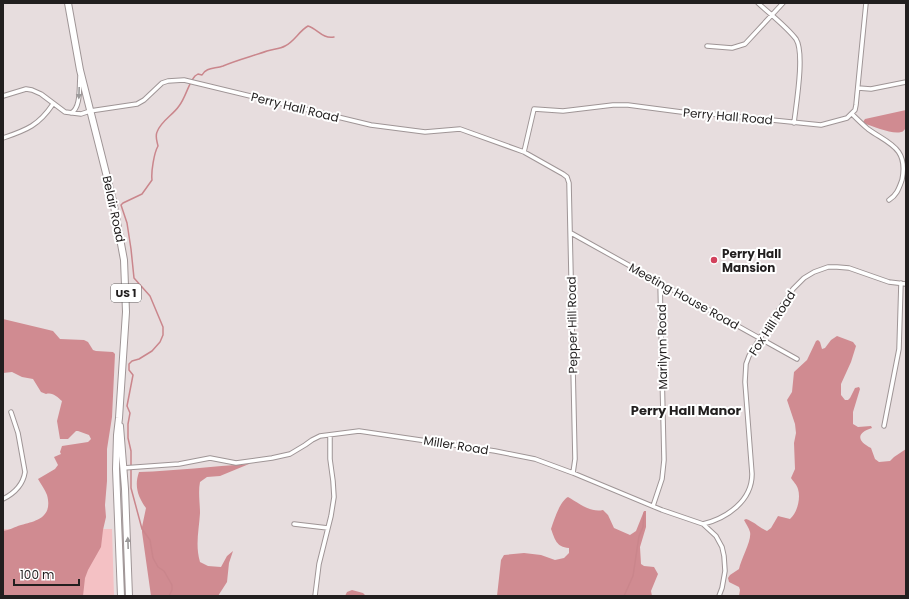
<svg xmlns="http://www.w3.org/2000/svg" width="909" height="599" font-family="Poppins,sans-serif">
	<rect width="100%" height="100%" fill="#e7ddde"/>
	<!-- green -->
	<path fill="#f4c1c4" d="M3,529h109l2,67h-111z"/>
	<!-- forest -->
	<path fill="#d08b91" d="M906,110v18c-2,2 -3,4 -5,4 -8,3 -28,-6 -36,-8l-2,-2 2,-3z
		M3,319l46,11 4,1 7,8 24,1 4,2 5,8 3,1 17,1 2,2 -3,63 -5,32v32l-2,24 1,12 -3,13 -2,17 -13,23 -3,8 -2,18h-80v-65c7,-1 11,-4 18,-6 16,-4 32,-8 26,-30 -2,-5 -6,-11 -9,-16l17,-10 3,-4 -4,-8 7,-3 -1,-2 2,-6 26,-4 3,-3 -2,-4 -11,-4h-2l-8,8h-8l-3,-18 5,-20c-5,-4 -9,-9 -16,-7l-5,-2 -8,-13 -11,-2 -10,-5 -9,1z
		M837,336l16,6 3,4 -5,16 -10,22v11l4,5h3l2,-2 5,-10 4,-1 1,2 -7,23v12l5,3 13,-1 1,2c-16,5 -15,13 -1,20l4,11 4,3 11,-1 4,-4 12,-8v147h-167l1,-6 -1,-3 -10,-5 -1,-4 2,-3 9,-6c2,-10 13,-29 11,-37 -1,-4 -4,-8 -6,-12l2,-1c7,2 14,9 21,12l4,-3 7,-12 12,3c7,-6 11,-20 8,-30 -1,-4 -5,-8 -7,-11l4,-9 -1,-26 2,-10 -1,-9 -8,-24 5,-8 2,-20 13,-12 9,-19 2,-1 2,2 2,7 3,-1 6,-8z
		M249,464l-29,12 -13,1 -7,5c-2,10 0,21 0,31 -1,17 -5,32 0,49l8,4 13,1 6,-11 6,-5 -4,12 -2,19 -9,14h-67l-9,-64v-5l4,-19c-8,-11 -12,-22 -7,-36 37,-1 73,-6 110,-8z
		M568,497c11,6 22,16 35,13l5,5 6,13 16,7 6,-4 8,-20h2v16l-6,20 1,17 3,2 10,1 4,7 -7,17 1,5h-155l4,-36 3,-5 20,-2 17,2 14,5 9,-2 5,-5v-5c-13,-1 -14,-9 -18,-19 3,-9 9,-28 17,-32z
		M352,590l11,3 3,3h-21l2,-4z"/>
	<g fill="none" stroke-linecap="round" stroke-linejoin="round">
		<!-- stream -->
		<path stroke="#ca868c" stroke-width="1.5" d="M169,596l3,-6v-5l-8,-14 -6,-4 -5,-9 -3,-18 -8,-11 -11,-41v-37l-3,-13v-14l2,-11 -3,-7 6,-31 -4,-5v-6l3,-3 7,-2 13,-8 8,-9 3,-7v-8l-13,-31 -16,-18 -3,-29 -4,-26 -6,-18 2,-2 19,-9 10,-14c-1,-8 2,-27 6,-34 -1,-5 -3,-9 -1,-14 4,-11 16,-17 22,-26 7,-9 9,-22 16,-30l3,-2 4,1c4,-8 13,-6 21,-9 14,-6 30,-10 44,-15 6,-2 13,-2 18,-5 10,-5 14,-15 23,-20 10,3 14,13 26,11
			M624,596l9,-20 6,-40 4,-9 1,-14"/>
		<defs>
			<path id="street" d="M758,3c12,11 28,23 38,36 9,14 0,66 -2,84
				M707,46l25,2 13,-4 38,-41
				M858,88l13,1 35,-7
				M3,96l23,-7 6,1 9,4 24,18 16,2 9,-3 47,-7 7,-4 18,-17 6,-2 16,-1 187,45 54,7 35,-3 64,23 39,22 4,3 2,6 6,276 -2,14
				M71,113c10,-5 8,-26 9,-36
				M852,114c5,5 10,10 16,15 19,14 41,18 34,51 -3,8 -5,15 -13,20
				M3,138c24,-8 36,-13 50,-34
				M524,152l10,-43 29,2 50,-6h15l61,8 22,1 110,11 26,-7 8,-8 1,-5 10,-102
				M571,233l226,126
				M884,426l15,-77 2,-66
				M123,468l56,-4 31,-6 26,5 36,-5 18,-4 15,-9 7,-5 8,-4 39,-5 136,20 40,8 38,14 89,37 41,14 13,12 6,11 2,9 1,15 -3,17 -3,8
				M3,499c12,-6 20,-14 22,-27l-7,-39 -7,-21
				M653,506l9,-27 2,-19 -4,-178
				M294,524l34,4
				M703,524c24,-6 49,-23 49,-50l-7,-92 1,-18 3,-8 11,-18 33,-49 11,-11 10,-6 14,-5h9l12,1 40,14 17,2
				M315,596l4,-32 12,-48 3,-19 -1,-16 -3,-22v-24"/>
			<path id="highway" d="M68,3l12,67 33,131 11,59 2,52 -7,106 -2,17 -1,34 5,127
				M120,426l5,63 4,107"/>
		</defs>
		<!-- street casing -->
		<use href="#street" stroke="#9f9596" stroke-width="5.5"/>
		<!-- highway casing -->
		<use href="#highway" stroke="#9f9596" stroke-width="8"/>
		<!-- street -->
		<use href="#street" stroke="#fff" stroke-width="3.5"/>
		<!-- highway -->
		<use href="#highway" stroke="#fff" stroke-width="6"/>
	</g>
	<!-- one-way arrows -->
	<defs><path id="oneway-solid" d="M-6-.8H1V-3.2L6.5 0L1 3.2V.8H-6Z"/></defs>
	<g fill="#9c9a9a">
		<use href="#oneway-solid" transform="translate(79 93) rotate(92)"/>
		<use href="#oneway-solid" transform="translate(128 543) rotate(-92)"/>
	</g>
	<!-- markers -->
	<circle fill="#d2415c" stroke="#fff" stroke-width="1.5" cx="714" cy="260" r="4"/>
	<g text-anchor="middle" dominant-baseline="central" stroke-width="4" stroke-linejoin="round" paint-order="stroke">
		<!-- shield labels -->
		<rect fill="#fff" stroke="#646262" stroke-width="1" x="111" y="284" width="30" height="18" rx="3"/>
		<g font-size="11" font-weight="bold" fill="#221f1f">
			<text x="126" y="293">US 1</text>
		</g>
		<!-- street labels -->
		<g font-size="12" fill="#221f1f" stroke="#fff">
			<text transform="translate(295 107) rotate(14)">Perry Hall Road</text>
			<text transform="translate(728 116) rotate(5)">Perry Hall Road</text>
			<text transform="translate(114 209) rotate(78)">Belair Road</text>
			<text transform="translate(684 296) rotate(29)">Meeting House Road</text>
			<text transform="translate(772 323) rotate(-57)">Fox Hill Road</text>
			<text transform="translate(572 325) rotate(-91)">Pepper Hill Road</text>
			<text transform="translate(662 347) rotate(-91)">Marilynn Road</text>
			<text transform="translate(456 445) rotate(9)">Miller Road</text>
		</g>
		<!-- poi labels -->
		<g font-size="12" font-weight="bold" fill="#221f1f" stroke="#fff" text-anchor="start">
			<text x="722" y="253">Perry Hall<tspan x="722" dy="14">Mansion</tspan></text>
		</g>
		<!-- neighbourhood labels -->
		<g font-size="13" font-weight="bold" fill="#221f1f" stroke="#fff">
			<text x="686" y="410">Perry Hall Manor</text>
		</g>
	</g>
	<!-- border -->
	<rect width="909" height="599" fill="none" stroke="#221f1f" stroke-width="8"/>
	<!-- scale -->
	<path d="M14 579v6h65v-6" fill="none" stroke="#221f1f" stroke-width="2"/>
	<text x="20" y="579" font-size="12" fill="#221f1f" stroke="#ffffff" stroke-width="3" paint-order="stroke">100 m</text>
</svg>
